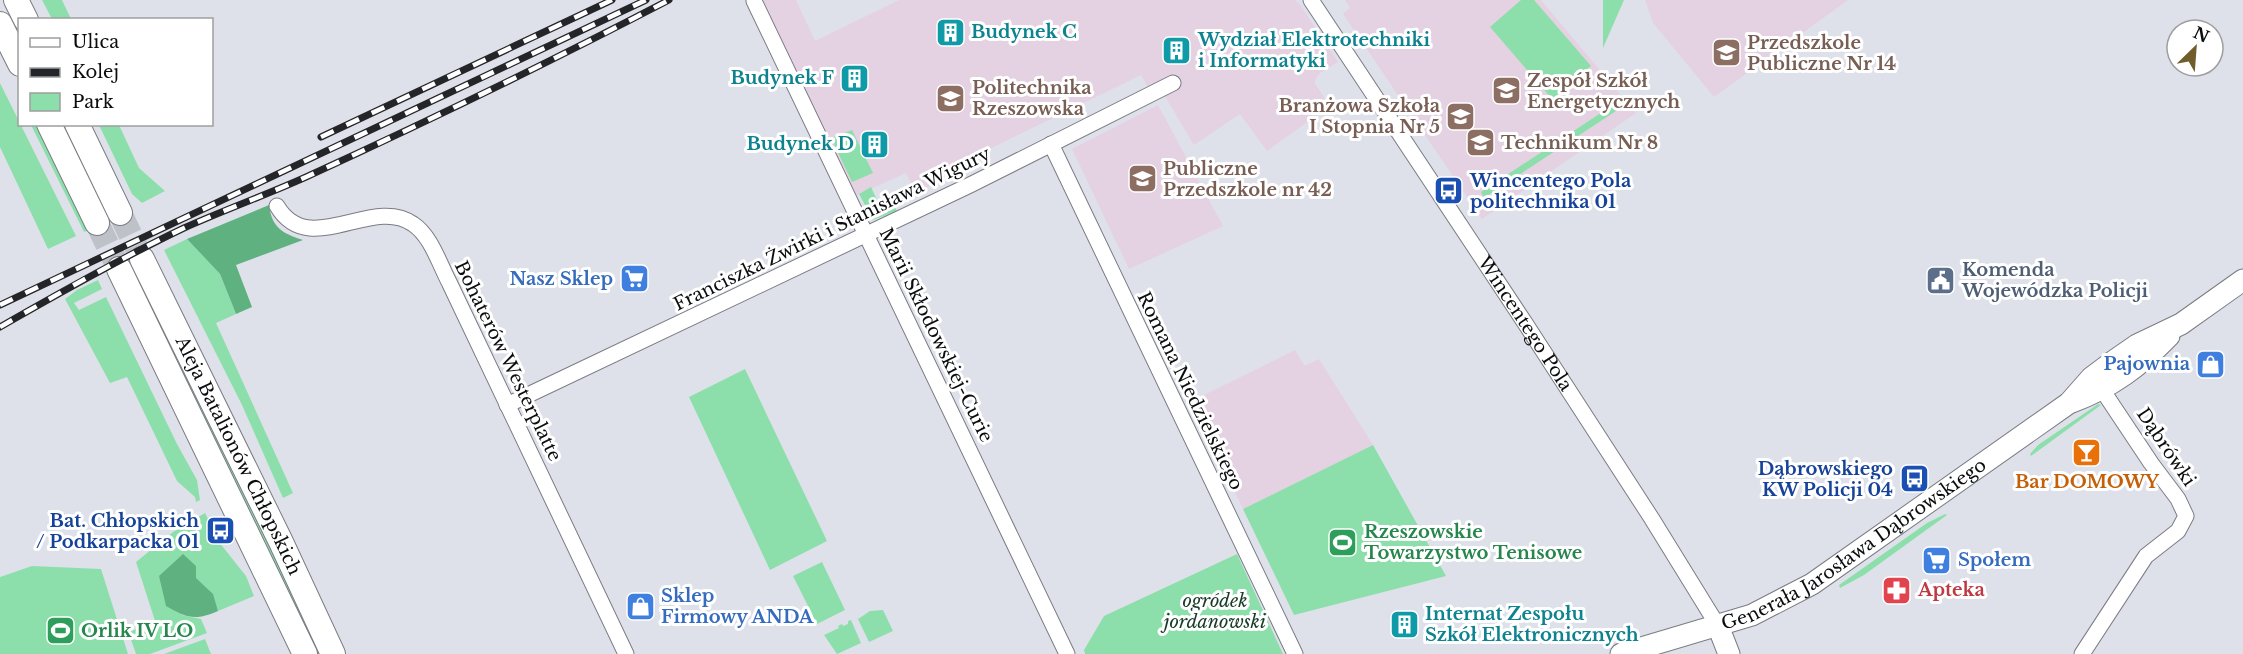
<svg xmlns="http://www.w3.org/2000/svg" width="2243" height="654" font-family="'Libre Baskerville',serif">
	<rect width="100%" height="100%" fill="#dfe1ea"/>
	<!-- education -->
	<path fill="#e4d1e2" d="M762,0h34l19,41 84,-41h396l6,6 37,56 -18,11 -5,7v4l15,22 -63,45 -27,-37 -46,31 -31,-52 -9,5 -13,-23 -203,99 -6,11 -16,8 -10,-20 -51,23z
		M1345,0h196l95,113 -154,106 -139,-205 7,-6z
		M1645,0h203l-134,97 -61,-74z
		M1158,105l65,121 -94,43 -57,-120z
		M1295,350l10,16 14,-7 54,86 -130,64 -51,-108z"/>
	<!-- green -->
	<path fill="#8cdfab" d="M42,0h20l9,19h-19z
		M1521,0h13l57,66 -39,33 -62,-72z
		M1603,0h21l-21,48z
		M0,83l76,153 -28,13 -48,-102z
		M1619,101l3,6 -138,91 -3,-6z
		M31,125h8l51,104 -6,3z
		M99,125h20l20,43 26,23 -23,12 -10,-9z
		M852,130l21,43 -21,9 -21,-44z
		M871,187l11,24 12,-5 3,5 -24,9 -14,-26z
		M187,239l33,35 16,40 -20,9 77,170 -10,5 -41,-93 -78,-155z
		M134,263l188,391h-6l-23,-52 -164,-336z
		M98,280l4,9 -28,14 5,7 27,-13 71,147 20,36 3,20 -4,2 -1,-5 -18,-16 -50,-104 -17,6 -45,-84 12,-9z
		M745,369l82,172 -57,29 -81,-173z
		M2098,404l3,1 -70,51 -1,-2 8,-9z
		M1373,445l73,131 -152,39 -51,-106z
		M205,513l14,29 27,34 8,20 -36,15c-9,-30 -22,-32 -50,-42l-9,8 23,38 19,4 6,14 -57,21h-14l-8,-23 8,-2 2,6 19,-8 -21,-65 37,-30z
		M1945,514l2,1 -83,60 -24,13 -1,-3 88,-62z
		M1237,554l46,100h-198l-1,-4 20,-34z
		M822,562l23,48 -28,14 -24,-48z
		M32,566l69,3 27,85h-128v-77z
		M883,610l10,21 -24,11 -11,-23 12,-8z
		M851,620l10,23 -24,11 -13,-19 15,-7 -1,-2 4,-2 1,2 5,-2v-3z
		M205,639l6,15h-47z"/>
	<!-- forest -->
	<path fill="#5fb280" d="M269,205c3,23 13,28 34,35l-67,25 16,42 -16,7 -16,-40 -33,-35z
		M183,554l13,12v12l17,16 5,17c-23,10 -31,7 -52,-5l-7,-30z"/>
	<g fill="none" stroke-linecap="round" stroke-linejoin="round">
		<!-- primary-tunnel -->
		<path stroke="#bfc1c9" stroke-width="24" stroke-dasharray="24 12" stroke-linecap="butt" d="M120,213l22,46
			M97,223l22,46"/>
		<defs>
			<g id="street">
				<path id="s1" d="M1311,0l214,323 127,196 66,107"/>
				<path d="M754,1l313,653"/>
				<path d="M1051,144l244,510"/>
				<path d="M277,206c32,54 95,-11 136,18 18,12 26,39 36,58l177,372"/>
				<path d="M507,405l463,-220 203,-102"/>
				<path d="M2082,654l64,-98 32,-25 8,-15 -8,-17 -27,-36 -54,-81"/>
			</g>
			<g id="secondary">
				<path d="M2072,402c40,-15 68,-36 97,-66"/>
				<path d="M1718,626l11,28"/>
				<path id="s2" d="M1621,654l131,-39 60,-31 257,-181 22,-25 20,-15 26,-18 44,-21 62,-44"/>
			</g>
			<g id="primary">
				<path d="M16,0l10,20"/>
				<path d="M0,24l20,40"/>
				<path d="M49,124l48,99"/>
				<path d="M77,124l43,89"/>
				<path id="s3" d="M142,259l139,283 52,112"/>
				<path d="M119,269l186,385"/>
			</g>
		</defs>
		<!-- street casing -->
		<use href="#street" stroke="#7a7c83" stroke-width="17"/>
		<!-- secondary casing -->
		<use href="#secondary" stroke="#7a7c83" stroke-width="23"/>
		<!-- primary casing -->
		<use href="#primary" stroke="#7a7c83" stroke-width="26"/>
		<!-- street -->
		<use href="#street" stroke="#fff" stroke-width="15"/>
		<!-- secondary -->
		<use href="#secondary" stroke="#fff" stroke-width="21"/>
		<!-- primary -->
		<use href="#primary" stroke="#fff" stroke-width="24"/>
		<defs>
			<path id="rail" d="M321,137l291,-137
				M0,305l646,-305
				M0,327c61,-35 121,-69 184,-99 40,-18 82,-33 122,-51 122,-56 244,-115 363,-177"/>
		</defs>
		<!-- rail casing -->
		<use href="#rail" stroke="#242528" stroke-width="7"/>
		<!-- rail -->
		<use href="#rail" stroke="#fff" stroke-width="4.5" stroke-dasharray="14" stroke-linecap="butt"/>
	</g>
	<!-- icons -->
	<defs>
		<symbol id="building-square" viewBox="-11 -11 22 22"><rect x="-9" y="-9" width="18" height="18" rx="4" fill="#0f9aa8" stroke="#fff"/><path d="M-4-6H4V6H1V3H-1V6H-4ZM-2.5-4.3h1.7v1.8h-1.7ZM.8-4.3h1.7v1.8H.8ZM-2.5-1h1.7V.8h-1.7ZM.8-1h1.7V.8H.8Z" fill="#fff"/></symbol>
		<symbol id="school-square" viewBox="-11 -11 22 22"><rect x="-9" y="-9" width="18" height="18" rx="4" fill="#8d6e63" stroke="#fff"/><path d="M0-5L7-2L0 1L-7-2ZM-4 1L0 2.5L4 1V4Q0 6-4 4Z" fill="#fff"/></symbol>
		<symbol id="university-square" viewBox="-11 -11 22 22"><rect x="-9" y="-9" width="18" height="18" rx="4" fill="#8d6e63" stroke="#fff"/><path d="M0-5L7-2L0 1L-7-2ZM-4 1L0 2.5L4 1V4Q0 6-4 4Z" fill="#fff"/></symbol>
		<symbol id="bus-square" viewBox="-11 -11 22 22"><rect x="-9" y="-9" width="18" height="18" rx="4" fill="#1a4fb4" stroke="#fff"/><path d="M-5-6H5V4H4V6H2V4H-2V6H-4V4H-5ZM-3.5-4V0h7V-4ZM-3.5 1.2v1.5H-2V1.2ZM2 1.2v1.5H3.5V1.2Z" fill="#fff"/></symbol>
		<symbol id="supermarket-square" viewBox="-11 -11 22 22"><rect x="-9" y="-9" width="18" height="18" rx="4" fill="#3f7fe0" stroke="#fff"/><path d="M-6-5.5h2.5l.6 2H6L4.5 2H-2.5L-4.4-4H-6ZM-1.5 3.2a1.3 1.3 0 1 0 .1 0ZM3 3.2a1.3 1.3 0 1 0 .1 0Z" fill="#fff"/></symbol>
		<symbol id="civic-square" viewBox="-11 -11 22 22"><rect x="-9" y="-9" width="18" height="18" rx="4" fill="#5c6f8a" stroke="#fff"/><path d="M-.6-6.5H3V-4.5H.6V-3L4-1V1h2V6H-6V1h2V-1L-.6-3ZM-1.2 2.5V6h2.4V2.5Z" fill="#fff"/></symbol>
		<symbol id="shop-square" viewBox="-11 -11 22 22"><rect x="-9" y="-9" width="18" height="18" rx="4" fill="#3f7fe0" stroke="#fff"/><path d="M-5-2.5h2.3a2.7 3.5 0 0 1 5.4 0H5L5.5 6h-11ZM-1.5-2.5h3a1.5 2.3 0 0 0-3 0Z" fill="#fff"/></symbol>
		<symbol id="bar-square" viewBox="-11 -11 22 22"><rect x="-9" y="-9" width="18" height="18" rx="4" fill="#e8710a" stroke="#fff"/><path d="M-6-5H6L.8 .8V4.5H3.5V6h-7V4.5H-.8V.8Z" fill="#fff"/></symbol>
		<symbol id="stadium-square" viewBox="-11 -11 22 22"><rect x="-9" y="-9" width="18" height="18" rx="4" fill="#2e9e5b" stroke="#fff"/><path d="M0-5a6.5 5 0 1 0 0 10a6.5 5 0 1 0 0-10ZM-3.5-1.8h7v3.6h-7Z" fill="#fff"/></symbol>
		<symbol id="pharmacy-square" viewBox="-11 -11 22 22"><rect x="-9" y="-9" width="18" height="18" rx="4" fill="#e0444e" stroke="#fff"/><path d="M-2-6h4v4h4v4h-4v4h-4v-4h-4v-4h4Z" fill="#fff"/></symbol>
	</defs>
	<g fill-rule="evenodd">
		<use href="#building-square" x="934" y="16" width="33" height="33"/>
		<use href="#building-square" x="1160" y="34" width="33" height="33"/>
		<use href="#school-square" x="1710" y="36" width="33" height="33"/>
		<use href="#building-square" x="838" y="62" width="33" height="33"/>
		<use href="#school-square" x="1490" y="74" width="33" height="33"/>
		<use href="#university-square" x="934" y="82" width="33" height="33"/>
		<use href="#school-square" x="1444" y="100" width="33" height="33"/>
		<use href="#school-square" x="1464" y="126" width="33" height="33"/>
		<use href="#building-square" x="858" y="128" width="33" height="33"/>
		<use href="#school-square" x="1126" y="162" width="33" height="33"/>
		<use href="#bus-square" x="1432" y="174" width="33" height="33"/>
		<use href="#supermarket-square" x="618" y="262" width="33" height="33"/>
		<use href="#civic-square" x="1924" y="264" width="33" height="33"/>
		<use href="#shop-square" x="2194" y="348" width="33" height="33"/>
		<use href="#bar-square" x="2070" y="436" width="33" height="33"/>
		<use href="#bus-square" x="1898" y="462" width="33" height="33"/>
		<use href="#bus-square" x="204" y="514" width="33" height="33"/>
		<use href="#stadium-square" x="1326" y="526" width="33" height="33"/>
		<use href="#supermarket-square" x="1920" y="544" width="33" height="33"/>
		<use href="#pharmacy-square" x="1880" y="574" width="33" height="33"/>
		<use href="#shop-square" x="624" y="590" width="33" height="33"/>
		<use href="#building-square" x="1388" y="608" width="33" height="33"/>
		<use href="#stadium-square" x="44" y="614" width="33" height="33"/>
	</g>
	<g text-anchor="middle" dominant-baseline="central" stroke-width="6" stroke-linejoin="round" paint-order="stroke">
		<!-- culture labels -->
		<g font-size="18" font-weight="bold" fill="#0d838f" stroke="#fff" text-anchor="start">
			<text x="971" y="32">Budynek C</text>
			<text x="1198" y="40">Wydział Elektrotechniki<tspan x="1198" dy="21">i Informatyki</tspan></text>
			<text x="834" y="78" text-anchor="end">Budynek F</text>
			<text x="854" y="144" text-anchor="end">Budynek D</text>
			<text x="1425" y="614">Internat Zespołu<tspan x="1425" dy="21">Szkół Elektronicznych</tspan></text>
		</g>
		<!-- education labels -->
		<g font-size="18" font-weight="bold" fill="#785e54" stroke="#fff" text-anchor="start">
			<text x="1747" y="43">Przedszkole<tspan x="1747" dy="21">Publiczne Nr 14</tspan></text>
			<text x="1527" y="81">Zespół Szkół<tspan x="1527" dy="21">Energetycznych</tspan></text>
			<text x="972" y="88">Politechnika<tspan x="972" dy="21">Rzeszowska</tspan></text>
			<text x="1440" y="106" text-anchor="end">Branżowa Szkoła<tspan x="1440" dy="21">I Stopnia Nr 5</tspan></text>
			<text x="1501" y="143">Technikum Nr 8</text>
			<text x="1163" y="169">Publiczne<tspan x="1163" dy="21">Przedszkole nr 42</tspan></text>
		</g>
		<!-- transit labels -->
		<g font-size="18" font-weight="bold" fill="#164399" stroke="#fff" text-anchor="end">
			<text x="1470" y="181" text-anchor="start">Wincentego Pola<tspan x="1470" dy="21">politechnika 01</tspan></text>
			<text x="1893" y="469">Dąbrowskiego<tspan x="1893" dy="21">KW Policji 04</tspan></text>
			<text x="199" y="521">Bat. Chłopskich<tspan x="199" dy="21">/ Podkarpacka 01</tspan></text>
		</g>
		<!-- street labels -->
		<g font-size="18" fill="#0b0c0e" stroke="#fff">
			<text transform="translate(832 229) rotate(-26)">Franciszka Żwirki i Stanisława Wigury</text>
			<text stroke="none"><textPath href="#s1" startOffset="388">Wincentego Pola</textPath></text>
			<text transform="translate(936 335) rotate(64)">Marii Skłodowskiej-Curie</text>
			<text transform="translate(508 361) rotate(64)">Bohaterów Westerplatte</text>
			<text transform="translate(1190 391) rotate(64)">Romana Niedzielskiego</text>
			<text transform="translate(2166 447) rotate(56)">Dąbrówki</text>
			<text stroke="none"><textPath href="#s3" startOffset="219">Aleja Batalionów Chłopskich</textPath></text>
			<text stroke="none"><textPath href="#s2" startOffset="260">Generała Jarosława Dąbrowskiego</textPath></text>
		</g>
		<!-- service labels -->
		<g font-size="18" font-weight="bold" fill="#4e5e75" stroke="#fff" text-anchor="start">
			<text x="1962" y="270">Komenda<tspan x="1962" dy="21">Wojewódzka Policji</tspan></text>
		</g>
		<!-- shop labels -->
		<g font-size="18" font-weight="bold" fill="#366cbe" stroke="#fff" text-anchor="end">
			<text x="613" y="279">Nasz Sklep</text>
			<text x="2190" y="364">Pajownia</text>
			<text x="1958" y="560" text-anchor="start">Społem</text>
			<text x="661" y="596" text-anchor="start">Sklep<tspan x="661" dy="21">Firmowy ANDA</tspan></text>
		</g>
		<!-- food labels -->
		<g font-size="18" font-weight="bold" fill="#c56008" stroke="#fff">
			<text x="2087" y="482">Bar DOMOWY</text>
		</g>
		<!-- leisure labels -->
		<g font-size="18" font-weight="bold" fill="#27864d" stroke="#fff" text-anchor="start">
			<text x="1364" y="532">Rzeszowskie<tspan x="1364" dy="21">Towarzystwo Tenisowe</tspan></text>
			<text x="81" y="631">Orlik IV LO</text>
		</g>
		<!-- health labels -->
		<g font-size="18" font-weight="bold" fill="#be3a42" stroke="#fff" text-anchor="start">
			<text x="1918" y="590">Apteka</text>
		</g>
		<!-- park labels -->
		<g font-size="18" font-style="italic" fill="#173b26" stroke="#fff">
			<text x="1215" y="601">ogródek<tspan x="1215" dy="21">jordanowski</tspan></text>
		</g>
	</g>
	<!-- legend -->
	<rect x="18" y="18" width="195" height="108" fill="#ffffff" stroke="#9d9e9f" stroke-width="1.5"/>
	<rect x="30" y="38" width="30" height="9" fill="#ffffff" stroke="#9d9e9f" stroke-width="1.5"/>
	<text x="72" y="48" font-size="18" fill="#0b0c0e">Ulica</text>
	<rect x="30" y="68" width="30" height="9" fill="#242528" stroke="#9d9e9f" stroke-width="1.5"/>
	<text x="72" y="78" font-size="18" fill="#0b0c0e">Kolej</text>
	<rect x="30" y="93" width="30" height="18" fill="#8cdfab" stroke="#9d9e9f" stroke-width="1.5"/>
	<text x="72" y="108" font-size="18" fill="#0b0c0e">Park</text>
	<!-- north arrow -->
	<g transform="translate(2195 48) rotate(25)"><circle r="28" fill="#ffffff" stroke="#9d9e9f" stroke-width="1.5"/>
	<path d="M0-4.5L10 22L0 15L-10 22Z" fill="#715d2c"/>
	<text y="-9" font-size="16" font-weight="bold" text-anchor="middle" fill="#0b0c0e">N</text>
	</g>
</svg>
